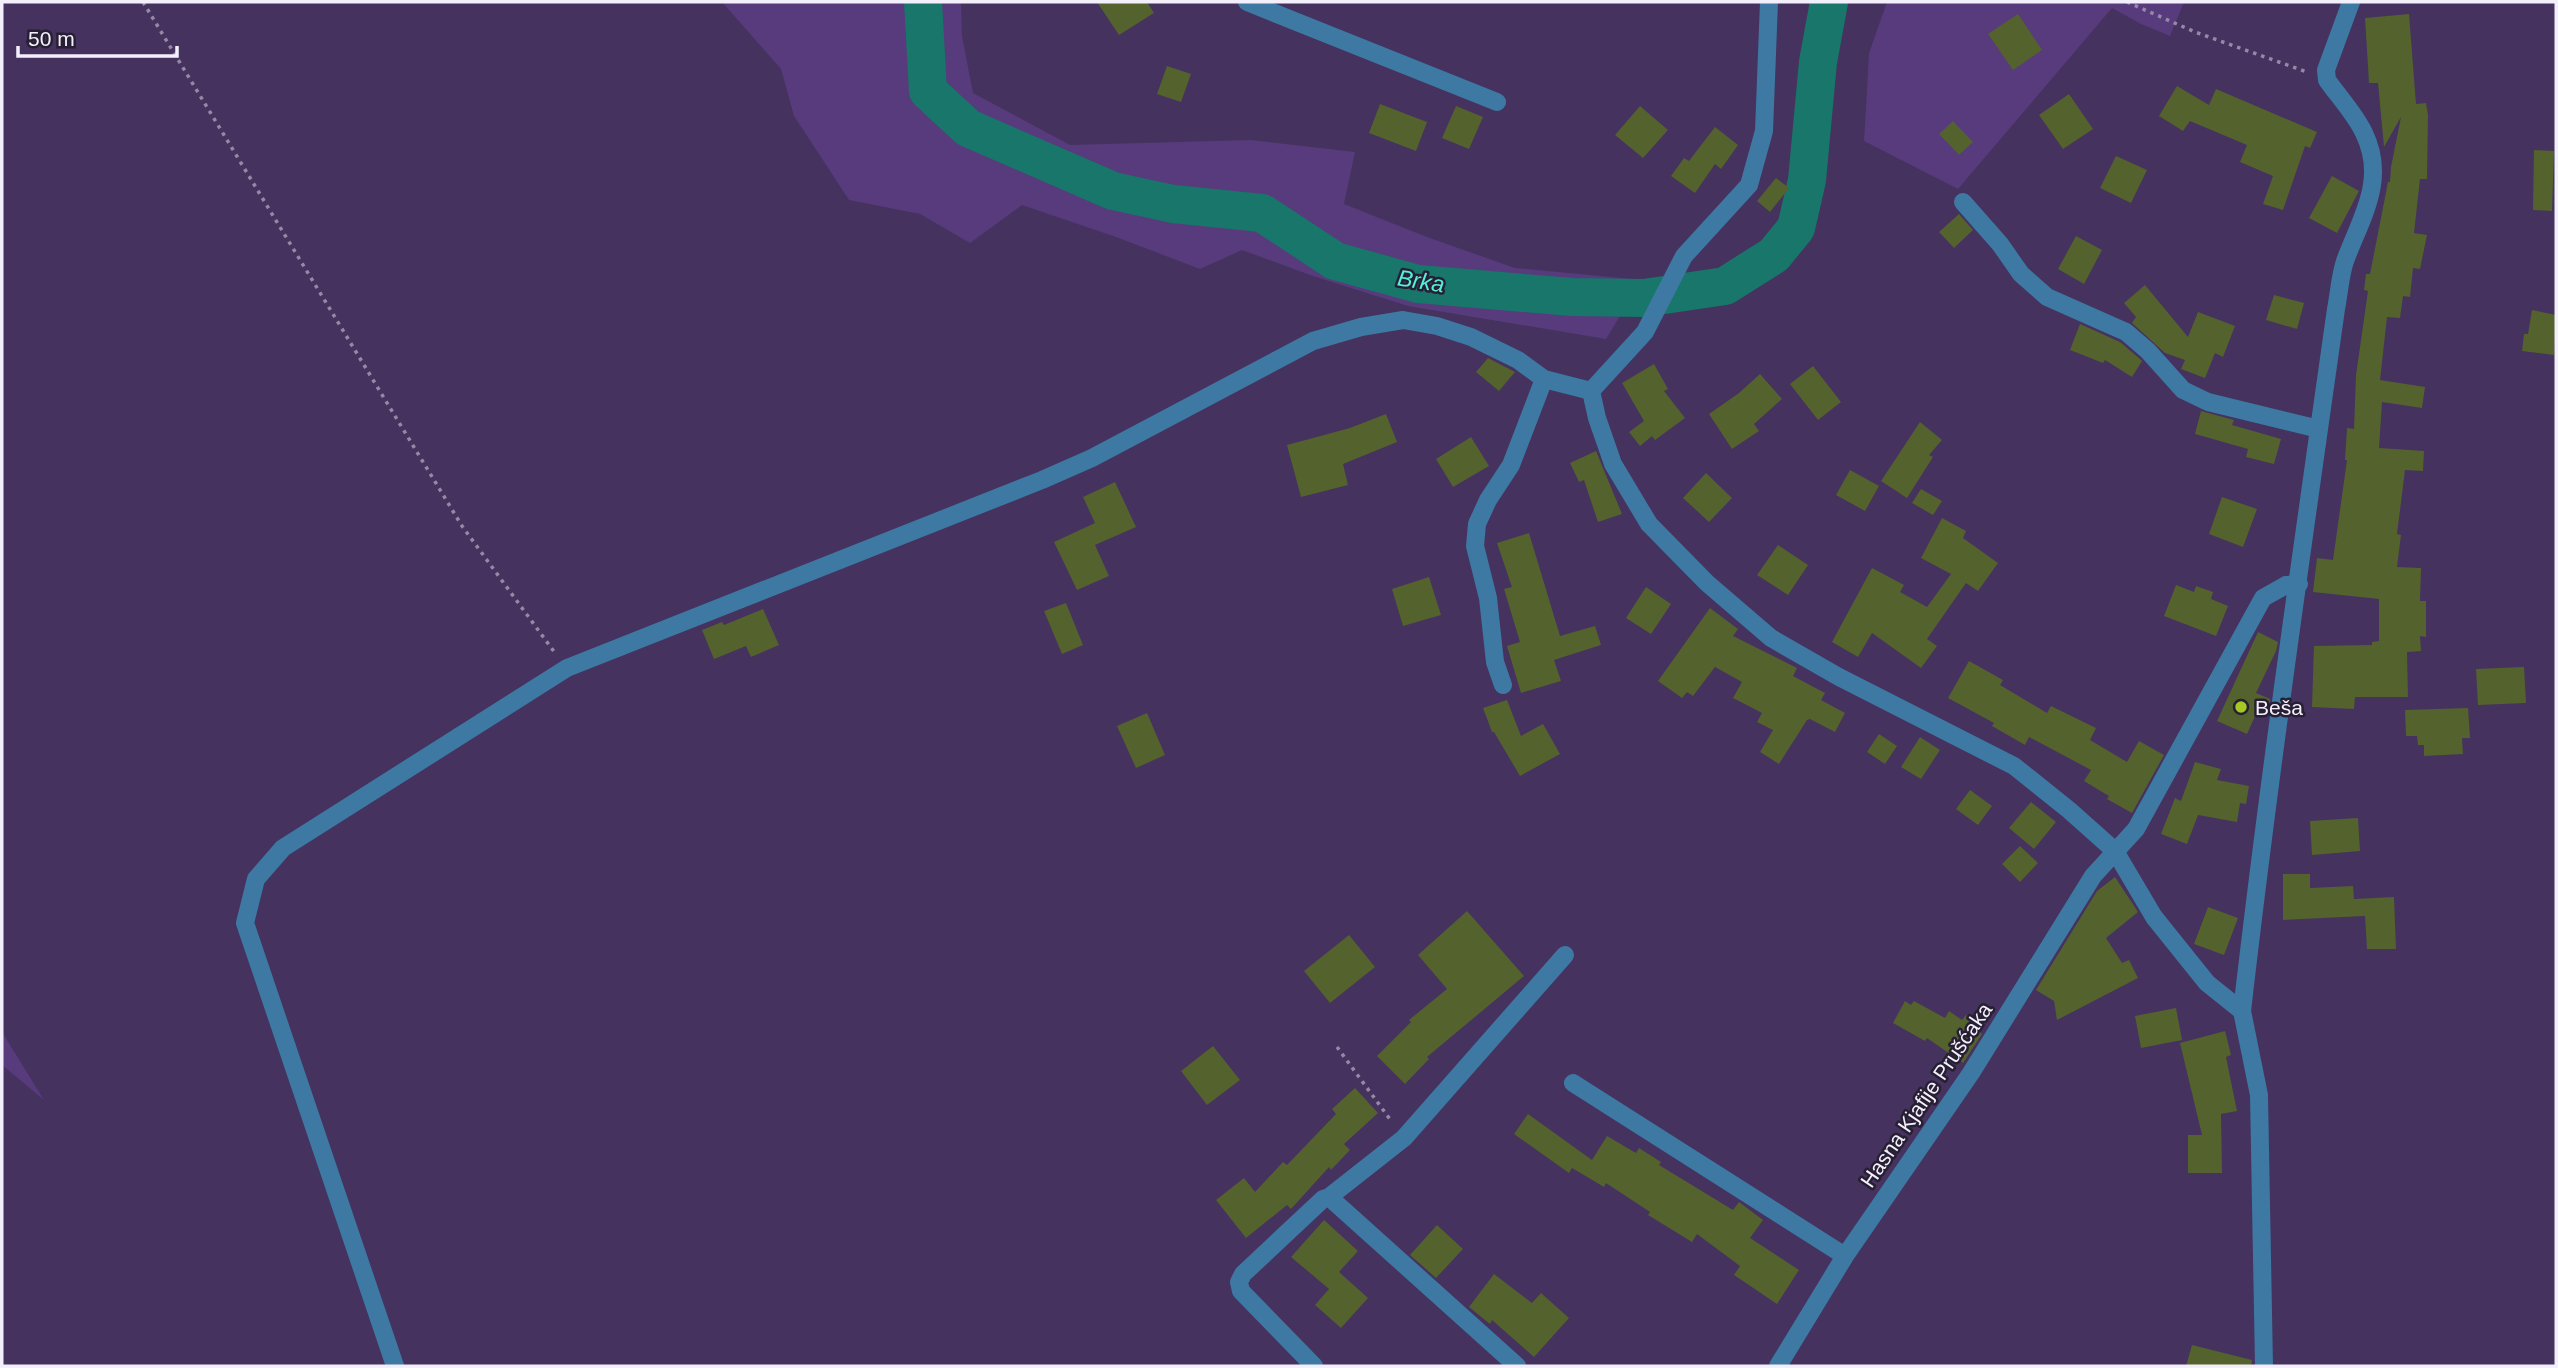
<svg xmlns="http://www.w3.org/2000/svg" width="2558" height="1368" font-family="Arial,sans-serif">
	<rect width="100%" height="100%" fill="#45325e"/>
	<!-- green -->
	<path fill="#573b7c" d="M722,2h239l1,34 11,57 97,52 181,-5 104,12 -11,52 83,33 88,31 127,12 -36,59 -198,-33 -95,-30 -71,-26 -42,19 -84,-32 -94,-32 -52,38 -50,-29 -71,-14 -55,-84 -13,-47z
		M1887,2h297l-14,34 -29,-12 -29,-16 -154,181 -94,-48 5,-88z
		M2,1032l42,68 -42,-35z"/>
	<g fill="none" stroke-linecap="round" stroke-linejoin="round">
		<!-- river -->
		<path stroke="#19766a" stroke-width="38" d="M923,2l5,89 40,37 145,63 60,13 89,9 73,48 83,23 154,13 72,1 81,-12 49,-31 22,-27 11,-48 11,-118 11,-60"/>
	</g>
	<!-- building -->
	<path fill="#54622e" d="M1097,2h50l7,11 -35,22z
		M2018,14l24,36 -29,20 -25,-36z
		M2409,14l7,90 10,-1 2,12 -1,64h-7l-6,54 13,2 -7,34 -7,-1 -3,29 -7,-1 -3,22 -13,-1 -7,63 45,7 -3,21 -40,-6 -3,46 45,3 -1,20 -18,-1 -8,64 4,1 -4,32 24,1 -1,33h6v36l-6,-1 1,15 -14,1 1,45h-53l-1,12 -42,-2 2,-61 58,-1v-3l7,-1v-42l-66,-7 4,-34 16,2 14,-100h-2l2,-32 7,1 2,-54 12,-84 -4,-1 2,-16h4l18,-92h2l1,-15 10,-50 -17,30 -6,-64h-9l-4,-65z
		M1167,66l24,8 -10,28 -24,-8z
		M2177,86l32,19 7,-16 101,43 -7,16 -5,-2 -22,64 -20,-6 10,-28 -33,-14 7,-17 -57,-24 -7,10 -24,-15z
		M2069,94l24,35 -30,20 -24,-34z
		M1380,104l47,18 -11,29 -47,-18z
		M1456,106l27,11 -14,32 -27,-11z
		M1640,106l28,24 -25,28 -28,-23z
		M1953,121l20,21 -14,13 -20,-21z
		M1715,127l23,18 -17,24 -6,-5 -20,29 -24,-17 13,-18 5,3z
		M2534,150l20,1 -2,60 -19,-1z
		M2116,156l31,14 -16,33 -31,-15z
		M2332,176l27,15 -22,42 -28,-15z
		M1776,178l13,10 -19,24 -13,-11z
		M1959,214l14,16 -19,18 -15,-16z
		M2076,236l26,14 -18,34 -26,-15z
		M2145,285l43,52 10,-25 37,14 -12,31 -8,-4 -10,25 -24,-9 4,-9 -20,-7 -33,-30 4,-6 -12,-14z
		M2274,295l30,8 -7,26 -31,-9z
		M2532,310l24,5 -2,40 -32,-4 2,-17h4z
		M2080,324l40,18 20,17 2,2 -10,16 -27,-17 -2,3 -33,-13z
		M1488,358l27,14 -16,19 -23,-19z
		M1654,364l14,25 -4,2 21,27 -30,22 -3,-4 -12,10 -11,-14 15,-11 -22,-38z
		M1813,366l28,36 -23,18 -28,-36z
		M1760,374l22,25 -28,25 5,7 -27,18 -23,-35 30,-21z
		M2201,411l33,9 -2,5 49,14 -7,25 -28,-7 2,-8 -53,-15z
		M1386,414l11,28 -54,22 5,21 -47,12 -14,-52 63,-17z
		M1920,422l22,18 -13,15 4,2 -26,41 -26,-17z
		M1471,437l18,29 -36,21 -17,-28z
		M1596,451l26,63 -24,8 -14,-42 -5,2 -9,-19z
		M1850,470l29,16 -14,25 -29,-16z
		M1706,473l26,25 -23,24 -26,-24z
		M1115,482l21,45 -41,18 14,31 -32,14 -23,-48 41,-19 -12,-26z
		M1921,489l21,12 -9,14 -21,-12z
		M2222,497l35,12 -14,38 -34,-13z
		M1942,518l24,13 -3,7 35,25 -20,28 -12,-8 -39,56 10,7 -16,22 -49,-35 -14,24 -26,-15 40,-74 32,17 -4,7 27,15 24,-33 -30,-16z
		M1529,533l31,103 35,-10 6,19 -47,15 7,21 -40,12 -14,-47 13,-4 -16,-53 8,-2 -15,-44z
		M1778,545l30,20 -20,30 -31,-20z
		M1429,577l12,38 -38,11 -11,-37z
		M2176,585l18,7 2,-6 17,6 -2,7 17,7 -12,30 -52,-20z
		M1646,587l25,17 -20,30 -25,-16z
		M1066,603l17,42 -21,9 -18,-43z
		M1710,608l28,21 -5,7 64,32 -4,8 32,17 -4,7 24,13 -10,19 -25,-13 -3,1 -28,44 -19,-12 13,-22 -16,-8 5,-9 -29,-15 9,-16 -27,-15 -22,29 -6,-4 -5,6 -24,-17z
		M763,609l16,36 -28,12 -5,-11 -32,13 -12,-29 20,-8 2,3z
		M2258,632l20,10 -2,9 -20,42 14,6 -1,8 -5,10 -8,-3 -9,20 -30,-13z
		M1969,661l34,19 -3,5 47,28 4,-7 45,22 -6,12 37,22 12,-21 25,14 -32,58 -25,-14 2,-3 -25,-15 7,-11 -62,-33 -4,8 -33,-19 2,-3 -46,-25z
		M2524,667l2,36 -48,2 -2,-36z
		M1507,700l14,36 22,-12 17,30 -40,22 -26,-44h-2l-9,-24z
		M2468,708l2,30h-8l1,16 -39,2v-11h-6l-1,-9h-11l-1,-26z
		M1147,713l18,42 -29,13 -19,-42z
		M1879,734l18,12 -12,18 -18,-12z
		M1920,737l20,13 -19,29 -20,-12z
		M2195,762l26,7 -4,11 32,6 -3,18 -6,-1 -3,19 -39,-7 -11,29 -26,-10 14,-36 6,3z
		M1970,790l22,16 -14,19 -22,-16z
		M2031,802l25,20 -22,27 -25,-21z
		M2358,818l2,33 -48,4 -2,-34z
		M2020,846l18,17 -18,19 -18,-18z
		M2283,874h27v14l43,-2 1,13 40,-2 2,52h-29l-2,-33 -82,4z
		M2115,877l23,35 -32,26 16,25 7,-3 9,18 -81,42 -3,-19 -18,-11 61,-99z
		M2208,907l30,11 -14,37 -30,-11z
		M1467,911l57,65 -97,81 2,2 -24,25 -28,-28 34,-34 -2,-2 38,-31 -29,-34z
		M1349,935l26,32 -45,36 -26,-32z
		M1905,1001l6,4 3,-4 31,17 4,-7 13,9 4,-5 15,10 -4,5 5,4 -19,29 -36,-25 -2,3 -32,-18z
		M2176,1008l6,32 -41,8 -6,-32z
		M2225,1031l6,24 -5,2 11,54 -16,3 1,59h-34v-38h14l-22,-92z
		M1213,1046l27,34 -33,25 -26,-34z
		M1355,1088l23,25 -34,31 6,6 -19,20 -2,-3 -38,42 -4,-4 -41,33 -30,-38 28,-22 11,14 28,-30 4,3 49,-51 -4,-5z
		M1528,1114l64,46 15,-24 29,17 3,-5 22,14 -2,3 74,45 6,-8 24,18 -13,18 49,32 -22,34 -43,-29 6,-9 -43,-32 -5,8 -44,-27 2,-3 -44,-29 -2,4 -32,-19 -3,5 -55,-39z
		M1324,1220l34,31 -19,21 29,26 -27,30 -26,-23 14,-16 -38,-32z
		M1437,1225l26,24 -27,29 -26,-23z
		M1494,1274l38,29 9,-10 28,25 -35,39 -42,-37 -2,4 -21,-17z
		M2192,1345l60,15 -1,6h-65z"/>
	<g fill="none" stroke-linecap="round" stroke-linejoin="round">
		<!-- path -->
		<path stroke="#9689a6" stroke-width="3.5" stroke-dasharray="3.5 5" stroke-linecap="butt" d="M143,2l319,524 93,127
			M2127,2l68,30 112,40
			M1337,1047l55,75"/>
		<!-- minor -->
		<path stroke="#3d79a3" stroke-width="18" d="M1247,2l250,100
			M1769,2l-5,129 -15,54 -65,71 -39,76 -54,59 6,27 16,46 36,60 58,59 64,55 68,39 175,89 55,44 46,41 39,66 53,66 35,28 17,84 5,271
			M1963,202l37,42 21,30 26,23 79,35 22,19 35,39 25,12 111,27
			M1503,685l-8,-23 -7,-64 -13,-52 2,-22 11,-24 23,-35 33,-86
			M2242,1011c27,-235 61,-468 94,-702 3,-15 4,-33 9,-48 16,-43 42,-81 19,-128 -9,-19 -25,-36 -37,-53l-1,-10 25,-68
			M1573,1083l272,173
			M1329,1197l75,-59 161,-183
			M395,1366l-150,-443 11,-44 27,-31 284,-180 475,-188 50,-22 221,-117 48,-14 42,-7 34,6 34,11 47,23 26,19 47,12
			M1314,1366l-73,-75 -2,-9 4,-8 80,-75 6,-2 188,169
			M1778,1366l67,-110 126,-183 122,-197 43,-47 127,-231 23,-13 13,-1"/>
	</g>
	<!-- markers -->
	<circle fill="#a5c822" stroke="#271f34" stroke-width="2.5" cx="2241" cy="707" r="7"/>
	<g text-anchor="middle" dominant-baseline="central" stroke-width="5" stroke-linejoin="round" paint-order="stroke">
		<!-- poi labels -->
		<g font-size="21" fill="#f4f0fb" stroke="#271f34" text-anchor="start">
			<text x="2255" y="707">Beša</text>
		</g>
		<!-- street labels -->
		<g font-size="21" fill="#f4f0fb" stroke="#271f34">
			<text transform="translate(1926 1095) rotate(-56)">Hasna Kjafije Prušćaka</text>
		</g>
		<!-- water labels -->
		<g font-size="23" font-style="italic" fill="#50f2db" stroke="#271f34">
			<text transform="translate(1421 281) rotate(9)">Brka</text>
		</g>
	</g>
	<!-- border -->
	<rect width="2558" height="1368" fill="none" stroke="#f4f0fb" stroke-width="7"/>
	<!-- scale -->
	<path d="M18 46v10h159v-10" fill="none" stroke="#f4f0fb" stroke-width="3.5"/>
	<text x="28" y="46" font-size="21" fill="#f4f0fb" stroke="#271f34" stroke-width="5" paint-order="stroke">50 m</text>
</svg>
